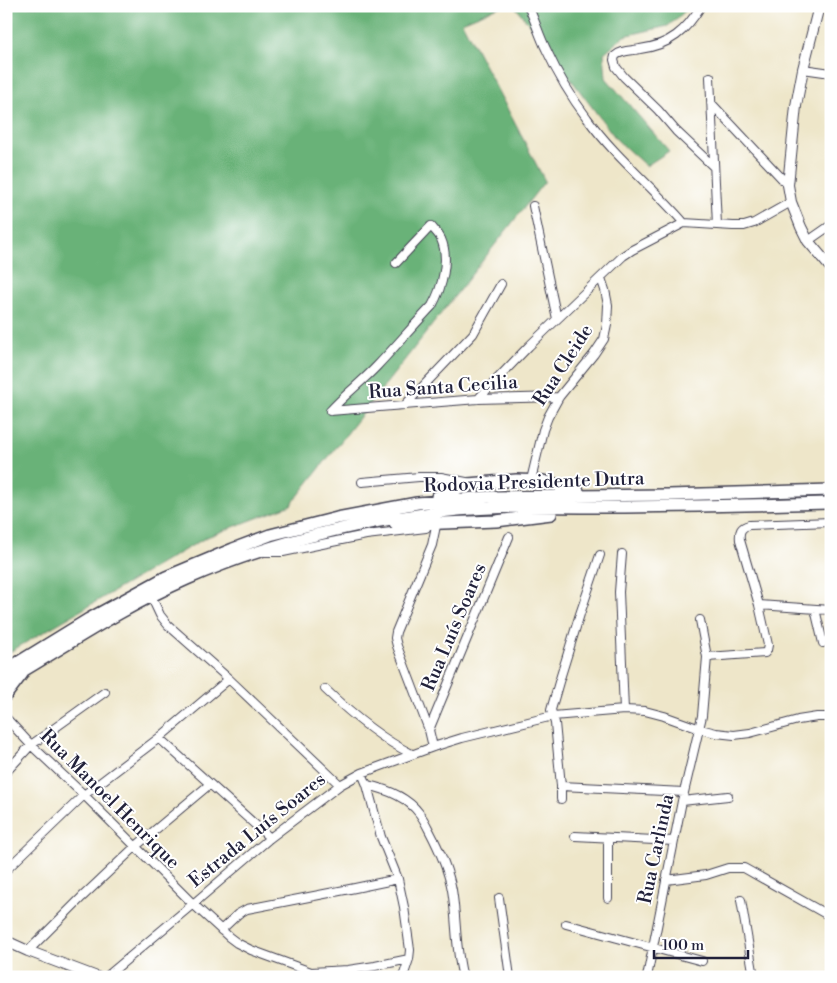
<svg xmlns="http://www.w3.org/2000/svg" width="837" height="983" font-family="'Libre Bodoni',serif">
	<rect width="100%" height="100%" fill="#fff"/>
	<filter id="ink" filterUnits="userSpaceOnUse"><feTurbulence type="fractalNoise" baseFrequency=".02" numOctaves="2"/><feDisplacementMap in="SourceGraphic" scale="10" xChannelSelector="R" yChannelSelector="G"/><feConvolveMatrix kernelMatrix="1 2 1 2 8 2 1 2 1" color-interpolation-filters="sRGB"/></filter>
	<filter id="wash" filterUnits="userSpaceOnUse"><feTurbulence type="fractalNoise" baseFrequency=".0096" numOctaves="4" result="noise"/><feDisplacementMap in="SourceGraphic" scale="20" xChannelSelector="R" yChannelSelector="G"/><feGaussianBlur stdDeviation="1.12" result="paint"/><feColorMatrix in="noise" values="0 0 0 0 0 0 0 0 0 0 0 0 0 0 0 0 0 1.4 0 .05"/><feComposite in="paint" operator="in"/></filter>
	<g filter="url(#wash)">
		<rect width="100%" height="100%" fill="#eee6c9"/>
		<!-- forest -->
		<path fill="#69b278" stroke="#466a5a" d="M6,6h495l-39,16 83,159 -254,324 -84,32 -201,117z
			M515,6h176l-23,20 -44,10 -20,17 2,25 63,73 -23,15 -29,-26z"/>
	</g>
	<g filter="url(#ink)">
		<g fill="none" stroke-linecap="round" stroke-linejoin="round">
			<defs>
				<path id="minor" d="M528,6c7,14 11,29 18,43 11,24 25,48 41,69 28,39 66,69 97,105
					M701,6c-15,25 -31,39 -61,43 -8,2 -19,1 -25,7l-1,4 2,7 8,10 34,33 18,21 38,36
					M803,69l28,4
					M710,77l7,148
					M711,103l77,82
					M533,206l24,113
					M684,223l49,3h11l10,-3 37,-21
					M808,241l23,-16
					M478,399l51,-53 94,-90 9,-6 52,-27
					M405,405l68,-71 28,-50
					M330,411c14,-16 32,-29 47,-45 19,-20 36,-40 55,-60 10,-18 18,-47 9,-67 -2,-5 -7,-9 -10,-13l-35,37
					M330,411l148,-12 81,-2
					M531,480l12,-50 5,-13 11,-20 35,-43 10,-15 3,-14 1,-20 -3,-15 -4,-12
					M362,482l57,-5h22l30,6
					M265,552h18l83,-17 60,-7
					M622,554l-3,38 5,118
					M151,596l9,19 8,10 61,54 111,106
					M759,605l72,5
					M815,609l8,34
					M707,657l58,-4 2,-3 1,-5 -9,-40 -19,-65c-1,-9 1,-13 9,-15l82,-3
					M325,689c26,25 54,49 87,65
					M6,718l25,27 53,50 109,109 36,33 8,6 14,7 60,22 37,-2 27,-4 34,-7
					M429,730l80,-193
					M159,738l111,100
					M433,747l-4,-17 -32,-84 -2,-8 1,-6 36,-87 4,-19
					M6,772l25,-27 74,-53
					M362,773l5,12 14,52 17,42 6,28 6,43 -1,9 -6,18
					M367,785c19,4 40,12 52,28 4,5 7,11 10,17 10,19 19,38 23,60 5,29 3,59 11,87
					M561,786l123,6
					M561,799v-13l-6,-63 -4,-13 8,-28 21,-68 20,-59
					M682,801l46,-5
					M575,836l99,5
					M608,838v60
					M6,870l78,-75 75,-57 70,-59
					M666,880l40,-5 22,-7h16l87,49
					M499,898l11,79
					M741,900l13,77
					M566,924l136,37
					M221,930l17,-16 9,-5 108,-21 43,-9
					M28,951l54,-54 54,-51 74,-62
					M106,977l87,-73 77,-66 70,-53 22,-12 71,-26 29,-9 91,-22 71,-6 21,1 19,5 36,13 16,4 18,2 16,-2 48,-13 19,-3h14
					M647,977l35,-176 20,-85 5,-59 -7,-37"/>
				<path id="major" d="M819,6l-16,63 -7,37 -8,79 3,17 10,25 7,14 23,27
					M6,941l22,10 69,26"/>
				<path id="highway" d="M437,497l9,-3 22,-10 48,-4 27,1 12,3 11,5 12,2
					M395,523l22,1 79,-3 55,-7
					M6,670l83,-51 77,-42 67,-28 37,-14 67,-17 80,-15 71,-6 181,-2 162,-5
					M6,681c60,-35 117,-74 181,-102 75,-33 156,-54 237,-65 61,-9 124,-7 186,-7 74,0 147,-2 221,-4
					M6,695l16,-21"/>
			</defs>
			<!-- minor casing -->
			<use href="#minor" stroke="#413f50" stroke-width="10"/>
			<!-- major casing -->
			<use href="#major" stroke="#413f50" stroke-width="12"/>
			<!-- highway casing -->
			<use href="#highway" stroke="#413f50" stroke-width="14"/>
			<!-- minor -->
			<use href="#minor" stroke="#fff" stroke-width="8"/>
			<!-- major -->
			<use href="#major" stroke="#fff" stroke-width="10"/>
			<!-- highway -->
			<use href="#highway" stroke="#fff" stroke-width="11"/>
		</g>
	</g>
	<g text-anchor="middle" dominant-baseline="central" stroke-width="4" stroke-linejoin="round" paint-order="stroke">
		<!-- street labels -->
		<g font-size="19" fill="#22223b" stroke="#fff">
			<text transform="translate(563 365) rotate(-57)">Rua Cleide</text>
			<text transform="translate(443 387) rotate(-4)">Rua Santa Cecilia</text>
			<text transform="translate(534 482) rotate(-2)">Rodovia Presidente Dutra</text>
			<text transform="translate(454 627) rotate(-67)">Rua Luís Soares</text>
			<text transform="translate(110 799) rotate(45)">Rua Manoel Henrique</text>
			<text transform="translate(257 830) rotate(-39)">Estrada Luís Soares</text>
			<text transform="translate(656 849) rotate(-78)">Rua Carlinda</text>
		</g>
	</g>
	<!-- margin -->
	<rect width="837" height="983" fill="none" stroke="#fff" stroke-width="25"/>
	<!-- scale -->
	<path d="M654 950v8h94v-8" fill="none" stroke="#22223b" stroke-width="2.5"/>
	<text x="662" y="950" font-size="15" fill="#22223b" stroke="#ffffff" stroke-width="4" paint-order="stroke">100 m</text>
</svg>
